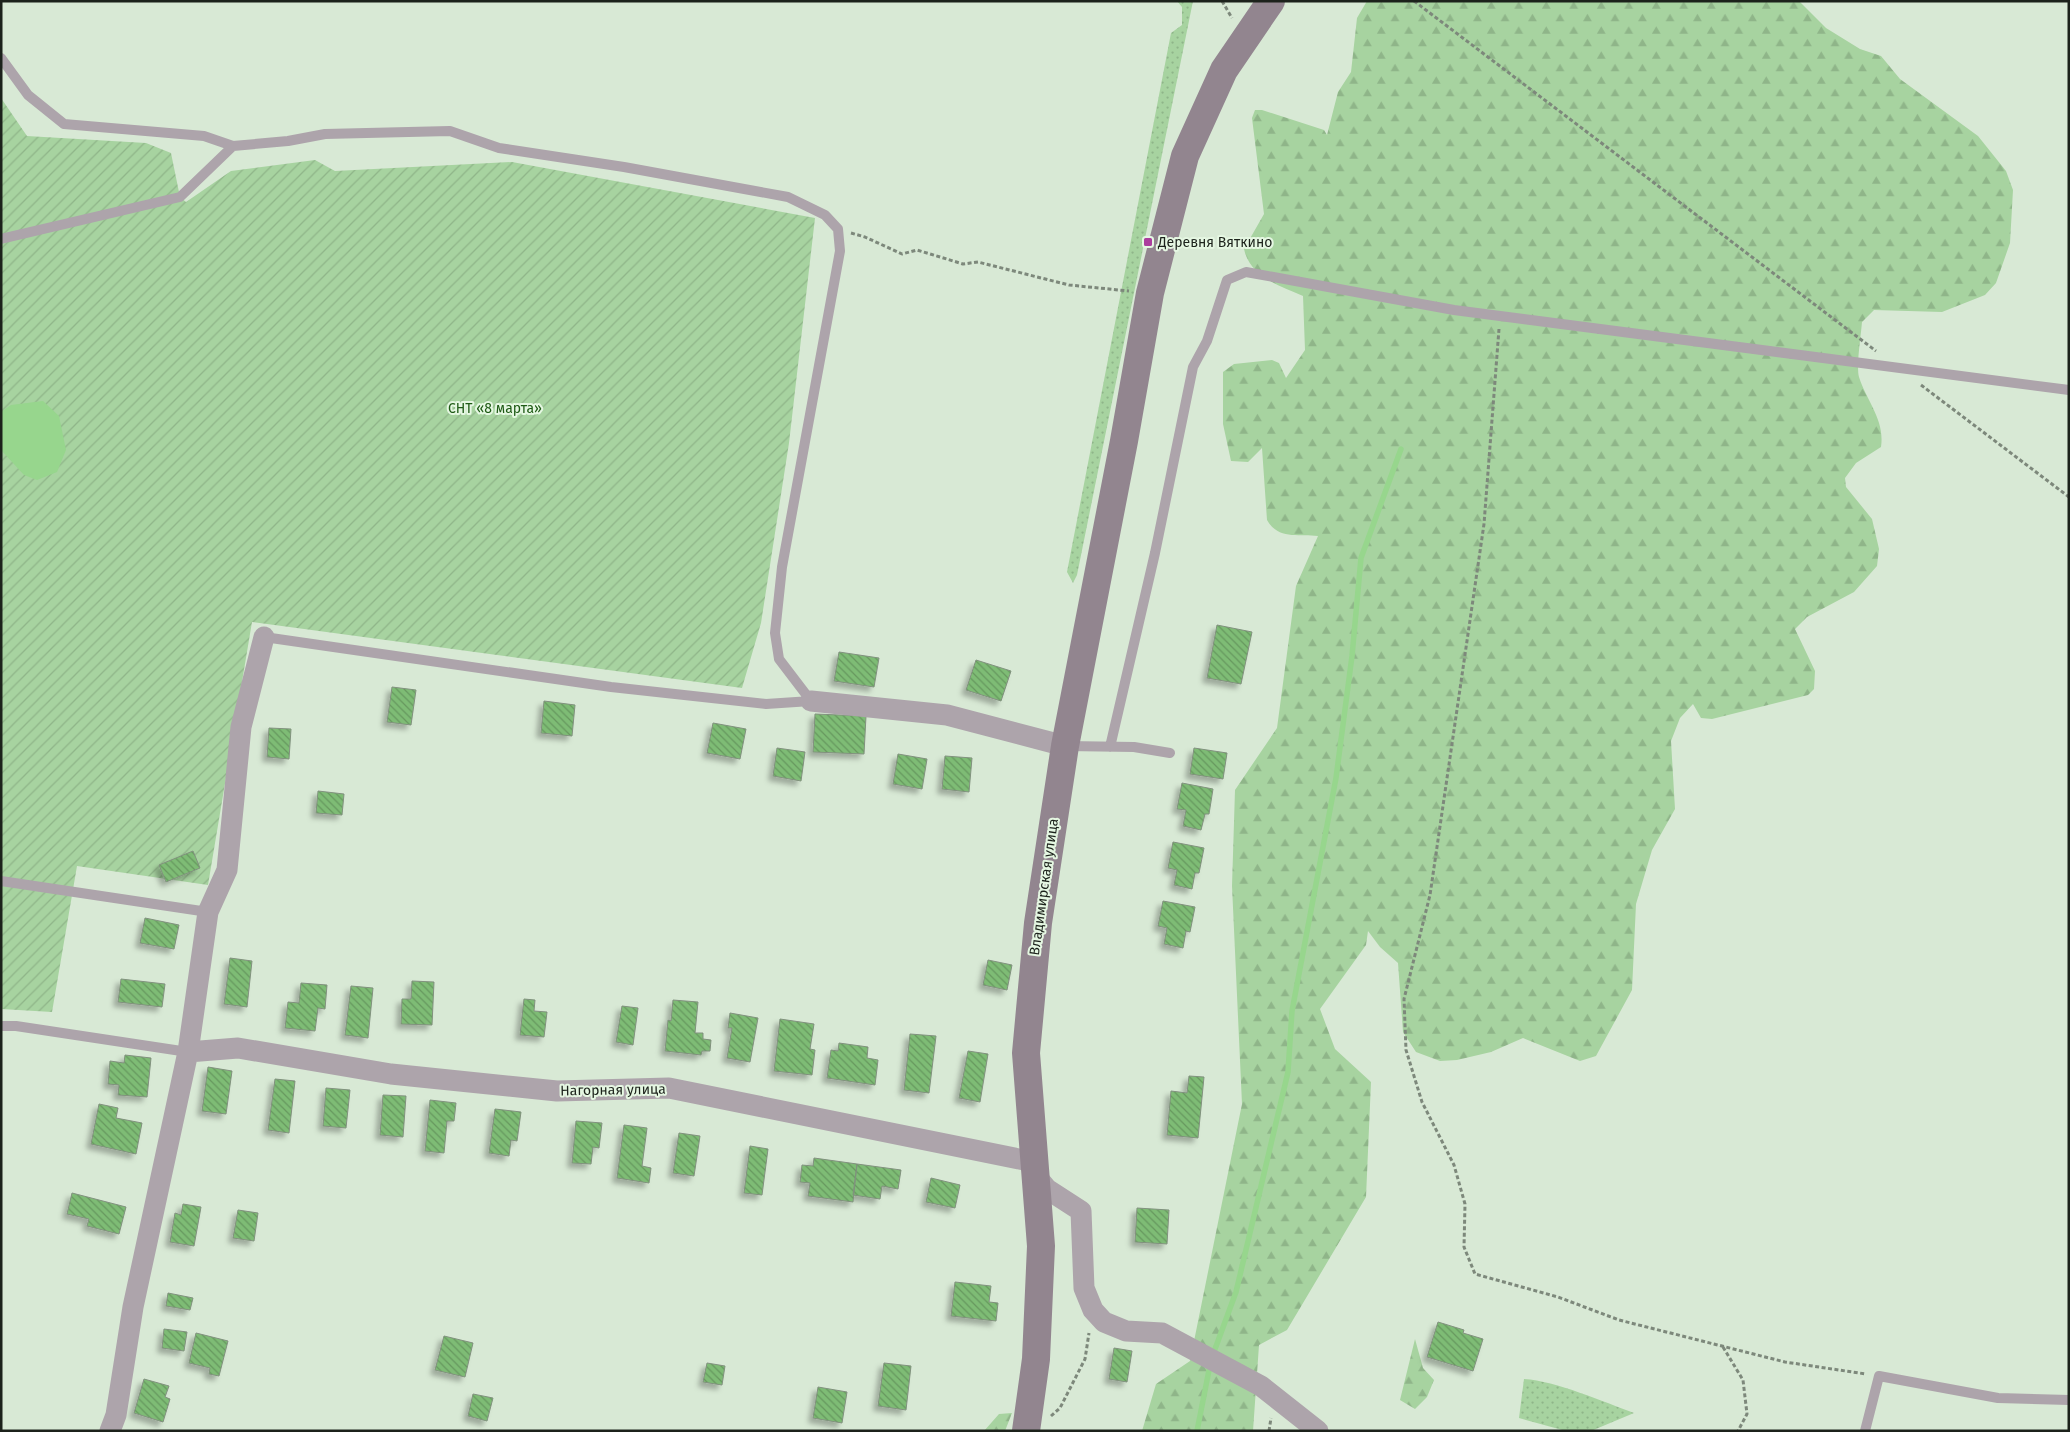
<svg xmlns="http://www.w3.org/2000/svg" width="2070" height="1432" font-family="'Fira Sans',sans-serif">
	<defs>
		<pattern id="grass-dots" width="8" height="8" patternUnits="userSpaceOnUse" patternTransform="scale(1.25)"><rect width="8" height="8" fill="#a7d3a0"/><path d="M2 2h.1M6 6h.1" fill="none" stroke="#8fb589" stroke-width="1.8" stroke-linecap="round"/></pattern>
		<pattern id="forest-firs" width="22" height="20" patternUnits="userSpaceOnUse" patternTransform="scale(1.25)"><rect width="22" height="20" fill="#a7d3a0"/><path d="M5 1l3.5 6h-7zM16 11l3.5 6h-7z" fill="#8fb589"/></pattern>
		<pattern id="garden-furrows" width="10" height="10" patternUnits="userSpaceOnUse" patternTransform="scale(1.25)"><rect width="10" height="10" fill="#a7d3a0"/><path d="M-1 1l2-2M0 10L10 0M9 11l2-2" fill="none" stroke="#8fb589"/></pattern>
		<pattern id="building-back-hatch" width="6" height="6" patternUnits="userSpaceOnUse" patternTransform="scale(1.25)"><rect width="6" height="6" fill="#7ebc75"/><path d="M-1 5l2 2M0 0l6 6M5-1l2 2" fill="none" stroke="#66985f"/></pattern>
		<filter id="shadow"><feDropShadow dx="-4.5" dy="4.5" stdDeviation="2.5" flood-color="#0004"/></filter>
	</defs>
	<rect width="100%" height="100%" fill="#d8e9d5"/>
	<!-- grass -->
	<path fill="url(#grass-dots)" d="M1177,1h16l-116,574 -4,8 -6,-11 104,-539 11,-8v-18z
		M1524,1379c32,2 80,23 110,34l-43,18h-25l-47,-13z"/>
	<!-- forest -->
	<path fill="url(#forest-firs)" d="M1367,1h432l27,27 34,21 21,7 19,23 78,57 28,35 7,19 -3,53 -14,40 -11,12 -43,17 -68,-2 -12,12c-1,13 -6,45 -3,55 8,25 26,43 22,70l-25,16 -11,15 1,9 26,32 7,30 -2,17 -23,26 -47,25 -12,12 20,42 -1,18 -6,6 -96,24 -11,-1 -8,-14 -13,14 -9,23 4,68 -23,41 -16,54 -4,86 -36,66 -16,5 -57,-23 -32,14 -34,8 -17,1 -24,-9 -13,-20 -5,-69 -18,-16 -12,-16 -2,14 -46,64 15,40 36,33 -5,115 -79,133 -28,15 -6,86h-111l14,-47 34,-23 52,-257 -10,-218 3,-96 42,-62 19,-142 22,-50c-19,-2 -40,4 -51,-16l-5,-72 -14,14 -17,-1 -8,-37v-52l11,-8 38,-4 7,3 7,15 19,-28 -2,-54c-23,-10 -53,-19 -59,-47l20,-35 -12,-96 3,-8h7l62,20 3,5 11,-43 13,-20 6,-54z
		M1415,1339l8,29 11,12 -7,17 -12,12 -15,-9z
		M1012,1413l-7,18h-21l15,-17z"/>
	<!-- garden -->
	<path fill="url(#garden-furrows)" d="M1,98l26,38 119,7 25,10 9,44 6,5 45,-31 84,-11 20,11 177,-9 303,56 -26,225 -28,180 -19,65 -490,-66 -44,263 -131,-19 -25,146 -51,-3z"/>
	<!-- water -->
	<path fill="#97d68d" d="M43,401l16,15 7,34 -9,22 -20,8 -13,-5 -22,-24 -1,-39 10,-7z"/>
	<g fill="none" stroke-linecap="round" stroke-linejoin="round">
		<!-- stream -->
		<path stroke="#97d68d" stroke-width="5.5" d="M1197,1431l14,-71 25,-68 52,-220 4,-61 44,-233 16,-122 9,-98 40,-109"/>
	</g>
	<!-- building -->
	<path fill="url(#building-back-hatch)" stroke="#81917e" filter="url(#shadow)" d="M1217,625l35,7 -11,52 -34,-6z
		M839,652l40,6 -5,29 -40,-6z
		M976,660l35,11 -10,30 -35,-11z
		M392,687l24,3 -5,35 -24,-3z
		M544,701l31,4 -3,31 -31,-3z
		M815,714l51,2 -2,38 -51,-2z
		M713,723l33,6 -6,30 -33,-6z
		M269,728l22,1 -2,30 -22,-2z
		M777,748l28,4 -4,29 -28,-5z
		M1194,748l33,5 -4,26 -33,-5z
		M898,754l29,5 -5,30 -29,-5z
		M945,756l27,2 -3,34 -27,-3z
		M1182,783l31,6 -4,25h-4l-4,16 -18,-4 3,-16 -9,-1z
		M318,791l26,3 -2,21 -26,-2z
		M1173,842l31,6 -5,25h-4l-3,16 -18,-4 3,-15 -9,-2z
		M193,851l7,17 -34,14 -7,-17z
		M1163,901l32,6 -5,25 -4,-1 -3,17 -19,-4 3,-16 -9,-2z
		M145,918l34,7 -5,24 -34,-6z
		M230,958l22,3 -5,46 -23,-3z
		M988,960l24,5 -5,25 -24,-5z
		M121,979l44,5 -3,23 -44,-5z
		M412,981l22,1 -2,43 -31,-1 1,-25h9z
		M301,983l26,2 -2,24 -7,-1 -3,23 -30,-3 3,-26 11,1z
		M351,986l22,2 -5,50 -23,-3z
		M524,999l11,1 -1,11 13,1 -3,25 -24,-2z
		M673,1000l25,2 -3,31h8v6l8,1 -1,11h-8l-1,4 -36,-4 3,-31 3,1z
		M622,1006l16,2 -5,37 -17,-3z
		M730,1013l28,5 -8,44 -23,-4 5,-30h-4z
		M780,1019l34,5 -4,25 5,1 -3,25 -38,-4z
		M910,1034l26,2 -7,57 -25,-3z
		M839,1043l29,4 -1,11 11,2 -3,25 -48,-7 4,-28 7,1z
		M968,1051l20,3 -8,48 -21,-4z
		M125,1055l26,3 -4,39 -29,-2 1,-10 -11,-1 2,-23 14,2z
		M208,1067l24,4 -6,43 -24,-3z
		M1189,1076l15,1 -6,61 -31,-3 4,-44 16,2z
		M275,1079l20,2 -6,52 -21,-3z
		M326,1088l24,2 -4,38 -23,-2z
		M383,1095l23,1 -3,41 -23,-2z
		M430,1100l26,3 -2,18h-7l-3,32 -19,-2z
		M99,1104l19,4 -2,10 26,5 -6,31 -45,-10z
		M495,1109l26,3 -4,29 -6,-1 -2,16 -20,-3z
		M576,1121l26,2 -3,25 -6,-1 -2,17 -19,-1z
		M624,1125l23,3 -5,38 9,2 -2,15 -32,-5z
		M679,1133l21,3 -6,40 -21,-3z
		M750,1146l18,3 -6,46 -18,-2z
		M814,1158l43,6 -4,38 -45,-6 2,-13 -10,-1 2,-17 11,1z
		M857,1164l44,6 -3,19 -16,-3 -2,13 -27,-4z
		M931,1178l29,7 -5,23 -29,-6z
		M72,1193l54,14 -7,27 -32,-8 2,-7 -22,-5z
		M183,1204l18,3 -7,39 -24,-4 5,-29 6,2z
		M1137,1208l32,2 -2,34 -32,-2z
		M238,1210l20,3 -4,28 -21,-3z
		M955,1282l36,4 -2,16 9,1 -2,18 -45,-5z
		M168,1293l25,5 -3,12 -24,-4z
		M1438,1322l26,8 -1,3 20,6 -10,32 -46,-14z
		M164,1329l23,3 -3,19 -22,-3z
		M196,1333l32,8 -9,35 -10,-2 1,-6 -21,-5z
		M444,1336l29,7 -8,34 -30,-7z
		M1114,1348l18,3 -5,31 -18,-3z
		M707,1363l18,3 -3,19 -19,-3z
		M884,1363l27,3 -5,44 -28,-4z
		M144,1379l25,7 -4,11 5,2 -7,23 -29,-9z
		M818,1387l29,5 -5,31 -29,-5z
		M473,1394l20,4 -6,23 -19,-5z"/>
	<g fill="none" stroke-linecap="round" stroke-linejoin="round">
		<!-- path -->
		<path stroke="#7d887b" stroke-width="3" stroke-dasharray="4 2.5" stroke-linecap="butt" d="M1222,1l10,17
			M1414,1l462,350
			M851,233l14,4 37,17 15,-4 46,14 15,-2 91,23 60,6
			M1499,329l-15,195 -54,371 -26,104 2,51 16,52 32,63 11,39 -1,43 11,27 83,23 61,23 166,42 81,12
			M1921,385l148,112
			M1723,1347l20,33 4,34 -9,17
			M1051,1416l9,-8 25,-49 4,-26
			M1269,1431l2,-13"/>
		<!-- lane -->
		<path stroke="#ada4ab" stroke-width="10" d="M1,58l27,37 36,29 140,12 29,10 55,-5 37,-7 125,-3 49,17 125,19 164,30 37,18 13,14 2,22 -58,316 -7,66 4,26 32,42
			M1,239l179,-42 53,-51
			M264,637l347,50 155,17 45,-3
			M1066,746l68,1 36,6
			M1110,747l45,-194 38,-186 14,-26 20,-61 19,-8 208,38 615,80
			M1,881l207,31
			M1,1026h15l172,26
			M1865,1431l14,-55 119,22 71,2"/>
		<!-- street -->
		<path stroke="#ada4ab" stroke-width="21" d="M811,701l136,14 118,31
			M188,1052l50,-4 153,26 166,17 112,-3 365,74
			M1036,1176l11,13 34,22 3,77 9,22 11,12 22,9 36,2 99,53 57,45
			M110,1431l6,-16 17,-108 55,-255 20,-140 19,-42 14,-143 23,-90"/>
		<!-- secondary -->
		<path stroke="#92858f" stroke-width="28" d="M1026,1431l10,-72 5,-113 -15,-193 12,-130 27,-177 59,-305 26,-148 35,-137 39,-86 47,-69"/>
	</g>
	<!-- markers -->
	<rect fill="#ab3e9d" stroke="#e5f7e2" stroke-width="2" x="1143" y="237" width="10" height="10" rx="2.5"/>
	<g text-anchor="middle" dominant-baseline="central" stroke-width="4" stroke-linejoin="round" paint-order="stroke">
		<!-- poi labels -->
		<g font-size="14" fill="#1c221b" stroke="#e5f7e2" text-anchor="start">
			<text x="1158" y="242">Деревня Вяткино</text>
		</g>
		<!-- park labels -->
		<g font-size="14" fill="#1e5a15" stroke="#e5f7e2">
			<text x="495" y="408">СНТ «8 марта»</text>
		</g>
		<!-- street labels -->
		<g font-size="14" fill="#1c221b" stroke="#e5f7e2">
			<text transform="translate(1044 887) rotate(-82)">Владимирская улица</text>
			<text transform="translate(613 1090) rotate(-1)">Нагорная улица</text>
		</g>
	</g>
	<!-- border -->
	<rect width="2070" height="1432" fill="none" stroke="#1c221b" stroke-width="5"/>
</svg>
